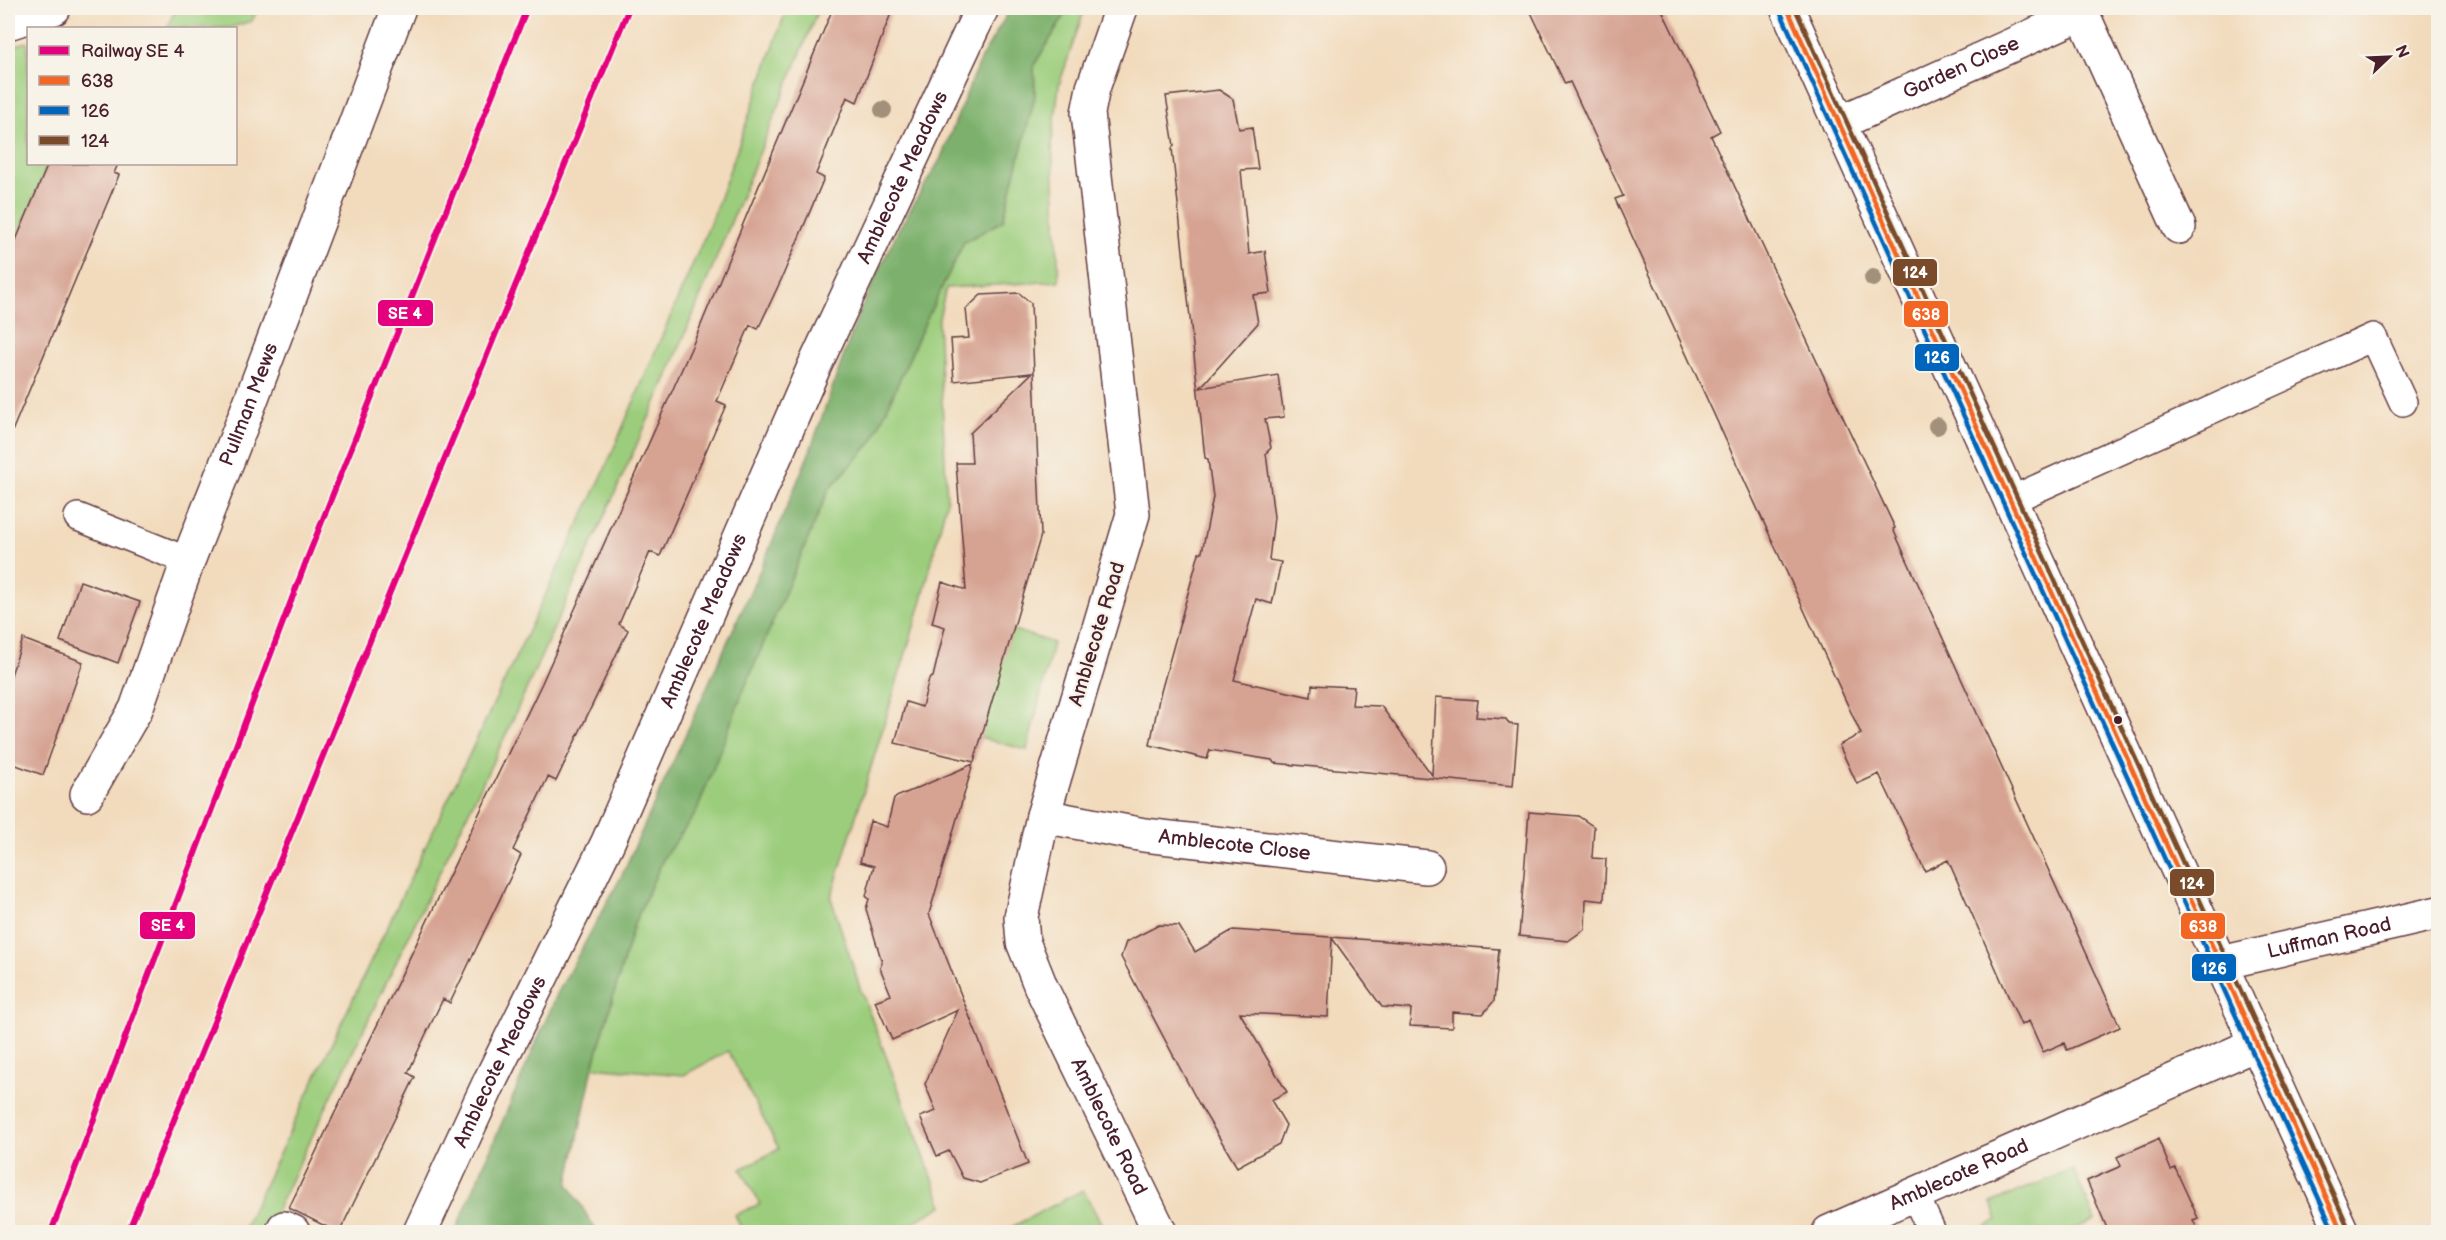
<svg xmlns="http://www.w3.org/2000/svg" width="2446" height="1240" font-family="'Balsamiq Sans',sans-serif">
	<rect width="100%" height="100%" fill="#f7f3e8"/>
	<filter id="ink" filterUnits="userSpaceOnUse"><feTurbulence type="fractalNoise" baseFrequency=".0167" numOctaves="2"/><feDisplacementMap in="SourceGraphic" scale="12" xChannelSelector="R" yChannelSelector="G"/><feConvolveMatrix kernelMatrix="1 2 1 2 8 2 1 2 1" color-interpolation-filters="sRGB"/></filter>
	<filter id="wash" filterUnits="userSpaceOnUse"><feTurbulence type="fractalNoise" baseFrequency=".008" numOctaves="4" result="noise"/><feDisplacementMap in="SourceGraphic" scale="24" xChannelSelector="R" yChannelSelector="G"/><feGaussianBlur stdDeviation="1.35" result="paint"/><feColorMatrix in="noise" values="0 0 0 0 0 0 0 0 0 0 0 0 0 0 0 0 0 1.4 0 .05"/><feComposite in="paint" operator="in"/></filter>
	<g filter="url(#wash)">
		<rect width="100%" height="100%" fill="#f2dbbd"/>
		<!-- green -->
		<path fill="#9bcd7c" stroke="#727654" stroke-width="1.5" d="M176,8h82l-6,13 -23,7h-62z
			M787,8h32l-150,365 -161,357 -242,502h-24l359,-754 112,-261z
			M1073,8h12l-26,77 -7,58 7,138 -113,7 -8,34 9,178 -25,100 -91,298 29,90 83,218 -48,26h-152l-8,-17 25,-11 -19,-35 38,-20 -51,-98 -44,24 -91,-8 41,-143 30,-67 32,-44 46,-119 87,-205 43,-47 54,-122 38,-78 39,-22 32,-124 -1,-31 32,-52z
			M26,42l2,2v120h20l-39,93 -1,-209z
			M1008,628l45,15 -26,107 -53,-14z
			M2073,1169l22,51 -29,12h-78l-3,-5 13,-7 -7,-17z
			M1083,1190l23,42h-104z"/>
		<!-- forest -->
		<path fill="#7cb06c" stroke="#63684c" stroke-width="1.5" d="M1011,8h62l-7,5 -32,52 1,31 -32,125 -39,21 -38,78 -54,122 -43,47 -87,205 -46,119 -32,44 -30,67 -41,143 -25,117 29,48h-142l103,-240 63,-115 144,-318 45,-108 47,-133 41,-88 42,-70 40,-100z"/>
		<g id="blocks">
			<!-- building -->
			<path fill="#d6a393" d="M833,8h60l-36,94 -10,-5 -31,77 8,4 -43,102 -23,49 -8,-4 -33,76 9,4 -66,151 -10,-4 -31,72 9,6 -72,151 -8,-4 -35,73 8,5 -71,148 -7,-4 -18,37 -17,37 7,4 -76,156 -50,-25 253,-525 151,-339z
				M1529,8h132l59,123 -9,5 184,392 -2,1 227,498 -53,23 -3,-7 -21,9 -14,-31 -8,4 -73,-165 -23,11 -46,-97 -22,10 -18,-39 22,-11 -246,-535 8,-3 -53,-114 -5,2z
				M1219,90l14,9 6,30 13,-2 6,42 -17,1 8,84 16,-3 6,42 -18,2 5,28 -58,65 78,-13 6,42 -19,2 6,29 -5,5 8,64 -5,43 12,2 -9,42 -16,-5 -22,81 77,17 1,-12 42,2 -2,18 29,1 51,69 4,-78 42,3 -2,17 30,2 3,5 9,1 -5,61 -239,-23 -2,-3 -62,-10 -3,9 -57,-14 9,-46 40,-146 3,-1 11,-55 -5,-38 -3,-1 -33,-310 2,-2 -8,-50z
				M48,164h70l-4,9 5,2 -111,266v-182z
				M1019,293l12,10 10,232 -67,227 -79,-19 11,-41 16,5 7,-28 4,-2 12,-50 -13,-4 10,-41 24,8 -10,-127h16l-2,-30 62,-60 -78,8 -3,-42 18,-1 -3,-29 15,-14z
				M80,581l60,21 -22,61 -58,-22z
				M23,639l60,23 -40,113 -35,-13v-78z
				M973,764l-44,150 99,250 -48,19 -17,-5 -14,-27 -12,5 -17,-39 16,-6 -11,-27 33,-74 -66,30 -17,-39 16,-6 -11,-27 2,-6 -16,-53 3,-10 -3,-3 8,-30 -14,-4 10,-41 17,6 7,-29z
				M1529,812l49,4 16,11 -2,31 14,1 -2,42 -18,-2 -1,30 -17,12 -49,-5z
				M1159,925l20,1 16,26 38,-22 266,19 -5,52 -11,13 -31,-2v16l-42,-2 1,-17 -29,-2 -50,-69 -4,79 -88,-4 47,79 -16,8 15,25 -7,19 -42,23 -38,-63 -78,-147 5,-15z
				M2158,1139l13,31 4,-2 23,50 -5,2 6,13h-90l-22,-52 34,-15 -4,-9z"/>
		</g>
	</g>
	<g filter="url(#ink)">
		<use href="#blocks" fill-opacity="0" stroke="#633b41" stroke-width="1.5"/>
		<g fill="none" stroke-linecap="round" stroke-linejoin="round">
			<defs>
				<path id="service" d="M2009,501l364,-164 30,65
					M78,517l110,44
					M1915,1195l17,37"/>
				<g id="minor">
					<path id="s1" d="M1121,8l-28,80 -5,25 45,401 -90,302 -22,101 2,25 18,45 119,245"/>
					<path d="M2080,8l99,219"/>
					<path d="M8,23l46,-15"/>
					<path id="s2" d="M1839,123l244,-110"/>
					<path id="s3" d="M87,794l49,-85 52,-148 57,-145 154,-408"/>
					<path id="s4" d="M1043,816l101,19 283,32"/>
					<path id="s5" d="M2221,963l217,-50"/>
					<path d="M284,1228l9,4"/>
					<path id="s6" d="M420,1232l70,-151 118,-239 206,-475 168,-359"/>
					<path id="s7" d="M1829,1232l427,-188"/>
				</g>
				<path id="secondary" d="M1787,8l555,1224"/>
			</defs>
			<!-- service casing -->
			<use href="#service" stroke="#633b41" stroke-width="30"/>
			<!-- minor casing -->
			<use href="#minor" stroke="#633b41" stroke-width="36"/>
			<!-- secondary casing -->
			<use href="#secondary" stroke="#633b41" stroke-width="36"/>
			<!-- service -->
			<use href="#service" stroke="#fff" stroke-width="27"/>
			<!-- minor -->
			<use href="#minor" stroke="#fff" stroke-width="33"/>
			<!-- secondary -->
			<use href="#secondary" stroke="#fff" stroke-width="33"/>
			<defs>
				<path id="bus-1" d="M1787,8l555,1224"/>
				<path id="bus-2" d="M1780,11l554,1221"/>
				<path id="bus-3" d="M1795,8l554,1221"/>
			</defs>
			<!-- bus-1 casing -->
			<use href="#bus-1" stroke="#f7f3e8" stroke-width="9"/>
			<!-- bus-2 casing -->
			<use href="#bus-2" stroke="#f7f3e8" stroke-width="9"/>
			<!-- bus-3 casing -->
			<use href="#bus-3" stroke="#f7f3e8" stroke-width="9"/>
			<!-- bus-1 -->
			<use href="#bus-1" stroke="#f26522" stroke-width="4.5"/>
			<!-- bus-2 -->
			<use href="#bus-2" stroke="#0065bd" stroke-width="4.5"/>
			<!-- bus-3 -->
			<use href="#bus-3" stroke="#7a4b2a" stroke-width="4.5"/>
			<defs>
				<path id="rail-1" d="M51,1232l256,-673 220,-551
					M128,1232l501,-1224"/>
			</defs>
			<!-- rail-1 casing -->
			<use href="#rail-1" stroke="#f7f3e8" stroke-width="10"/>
			<!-- rail-1 -->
			<use href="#rail-1" stroke="#e5007d" stroke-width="6"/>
		</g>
		<!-- trees -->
		<g fill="#a3907a">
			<circle cx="883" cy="110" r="9"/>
			<circle cx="1873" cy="278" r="9"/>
			<circle cx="1937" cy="426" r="9"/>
		</g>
	</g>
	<!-- markers -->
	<circle fill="#4a1f2b" stroke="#f7f3e8" stroke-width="2" cx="2118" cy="720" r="5"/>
	<g text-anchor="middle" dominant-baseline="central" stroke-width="4.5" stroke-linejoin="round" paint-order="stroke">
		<!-- street labels -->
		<g font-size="20" fill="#4a1f2b" stroke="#f7f3e8">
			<text stroke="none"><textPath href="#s2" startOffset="134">Garden Close</textPath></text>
			<text stroke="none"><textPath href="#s6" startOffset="1160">Amblecote Meadows</textPath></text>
			<text stroke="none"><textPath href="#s3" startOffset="423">Pullman Mews</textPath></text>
			<text stroke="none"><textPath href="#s6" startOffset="674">Amblecote Meadows</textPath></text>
			<text transform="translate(1097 634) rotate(-73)">Amblecote Road</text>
			<text stroke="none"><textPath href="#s4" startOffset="194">Amblecote Close</textPath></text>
			<text stroke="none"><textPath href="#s5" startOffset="111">Luffman Road</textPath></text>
			<text stroke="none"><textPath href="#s6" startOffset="188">Amblecote Meadows</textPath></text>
			<text stroke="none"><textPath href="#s1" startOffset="1161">Amblecote Road</textPath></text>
			<text stroke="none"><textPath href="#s7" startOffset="142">Amblecote Road</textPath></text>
		</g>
	</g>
	<g stroke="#f7f3e8" stroke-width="2">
		<rect x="1892" y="258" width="46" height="29" rx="6" fill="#7a4b2a"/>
		<rect x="377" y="299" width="57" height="28" rx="6" fill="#e5007d"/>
		<rect x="1903" y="300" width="46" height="28" rx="6" fill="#f26522"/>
		<rect x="1914" y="343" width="46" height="29" rx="6" fill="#0065bd"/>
		<rect x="2169" y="868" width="46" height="29" rx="6" fill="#7a4b2a"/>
		<rect x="139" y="911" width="57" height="29" rx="6" fill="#e5007d"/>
		<rect x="2180" y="912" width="46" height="28" rx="6" fill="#f26522"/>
		<rect x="2191" y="953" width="46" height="29" rx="6" fill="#0065bd"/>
	</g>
	<g font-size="16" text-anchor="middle" font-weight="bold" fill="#fff">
		<text x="1915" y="278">124</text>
		<text x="405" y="319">SE 4</text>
		<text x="1926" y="320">638</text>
		<text x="1937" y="363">126</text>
		<text x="2192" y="889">124</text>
		<text x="168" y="931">SE 4</text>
		<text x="2203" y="932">638</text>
		<text x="2214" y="974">126</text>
	</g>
	<!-- margin -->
	<rect width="2446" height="1240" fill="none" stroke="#f7f3e8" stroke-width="30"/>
	<!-- legend -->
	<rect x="27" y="27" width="210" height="138" fill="#f7f3e8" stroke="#b29e9c" stroke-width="1.5"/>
	<rect x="39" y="46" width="30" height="9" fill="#e5007d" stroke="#b29e9c" stroke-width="1.5"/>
	<text x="81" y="57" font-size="18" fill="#4a1f2b">Railway SE 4</text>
	<rect x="39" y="76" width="30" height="9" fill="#f26522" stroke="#b29e9c" stroke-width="1.5"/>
	<text x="81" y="87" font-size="18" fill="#4a1f2b">638</text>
	<rect x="39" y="106" width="30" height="9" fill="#0065bd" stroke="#b29e9c" stroke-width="1.5"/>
	<text x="81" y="117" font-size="18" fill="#4a1f2b">126</text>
	<rect x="39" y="136" width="30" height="9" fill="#7a4b2a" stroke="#b29e9c" stroke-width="1.5"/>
	<text x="81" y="147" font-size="18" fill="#4a1f2b">124</text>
	<!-- north arrow -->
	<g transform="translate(2389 57) rotate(67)" stroke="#f7f3e8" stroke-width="4.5" paint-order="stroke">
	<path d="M0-4.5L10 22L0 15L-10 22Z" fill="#4a1f2b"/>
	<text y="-9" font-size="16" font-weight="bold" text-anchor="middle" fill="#4a1f2b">N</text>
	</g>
</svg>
